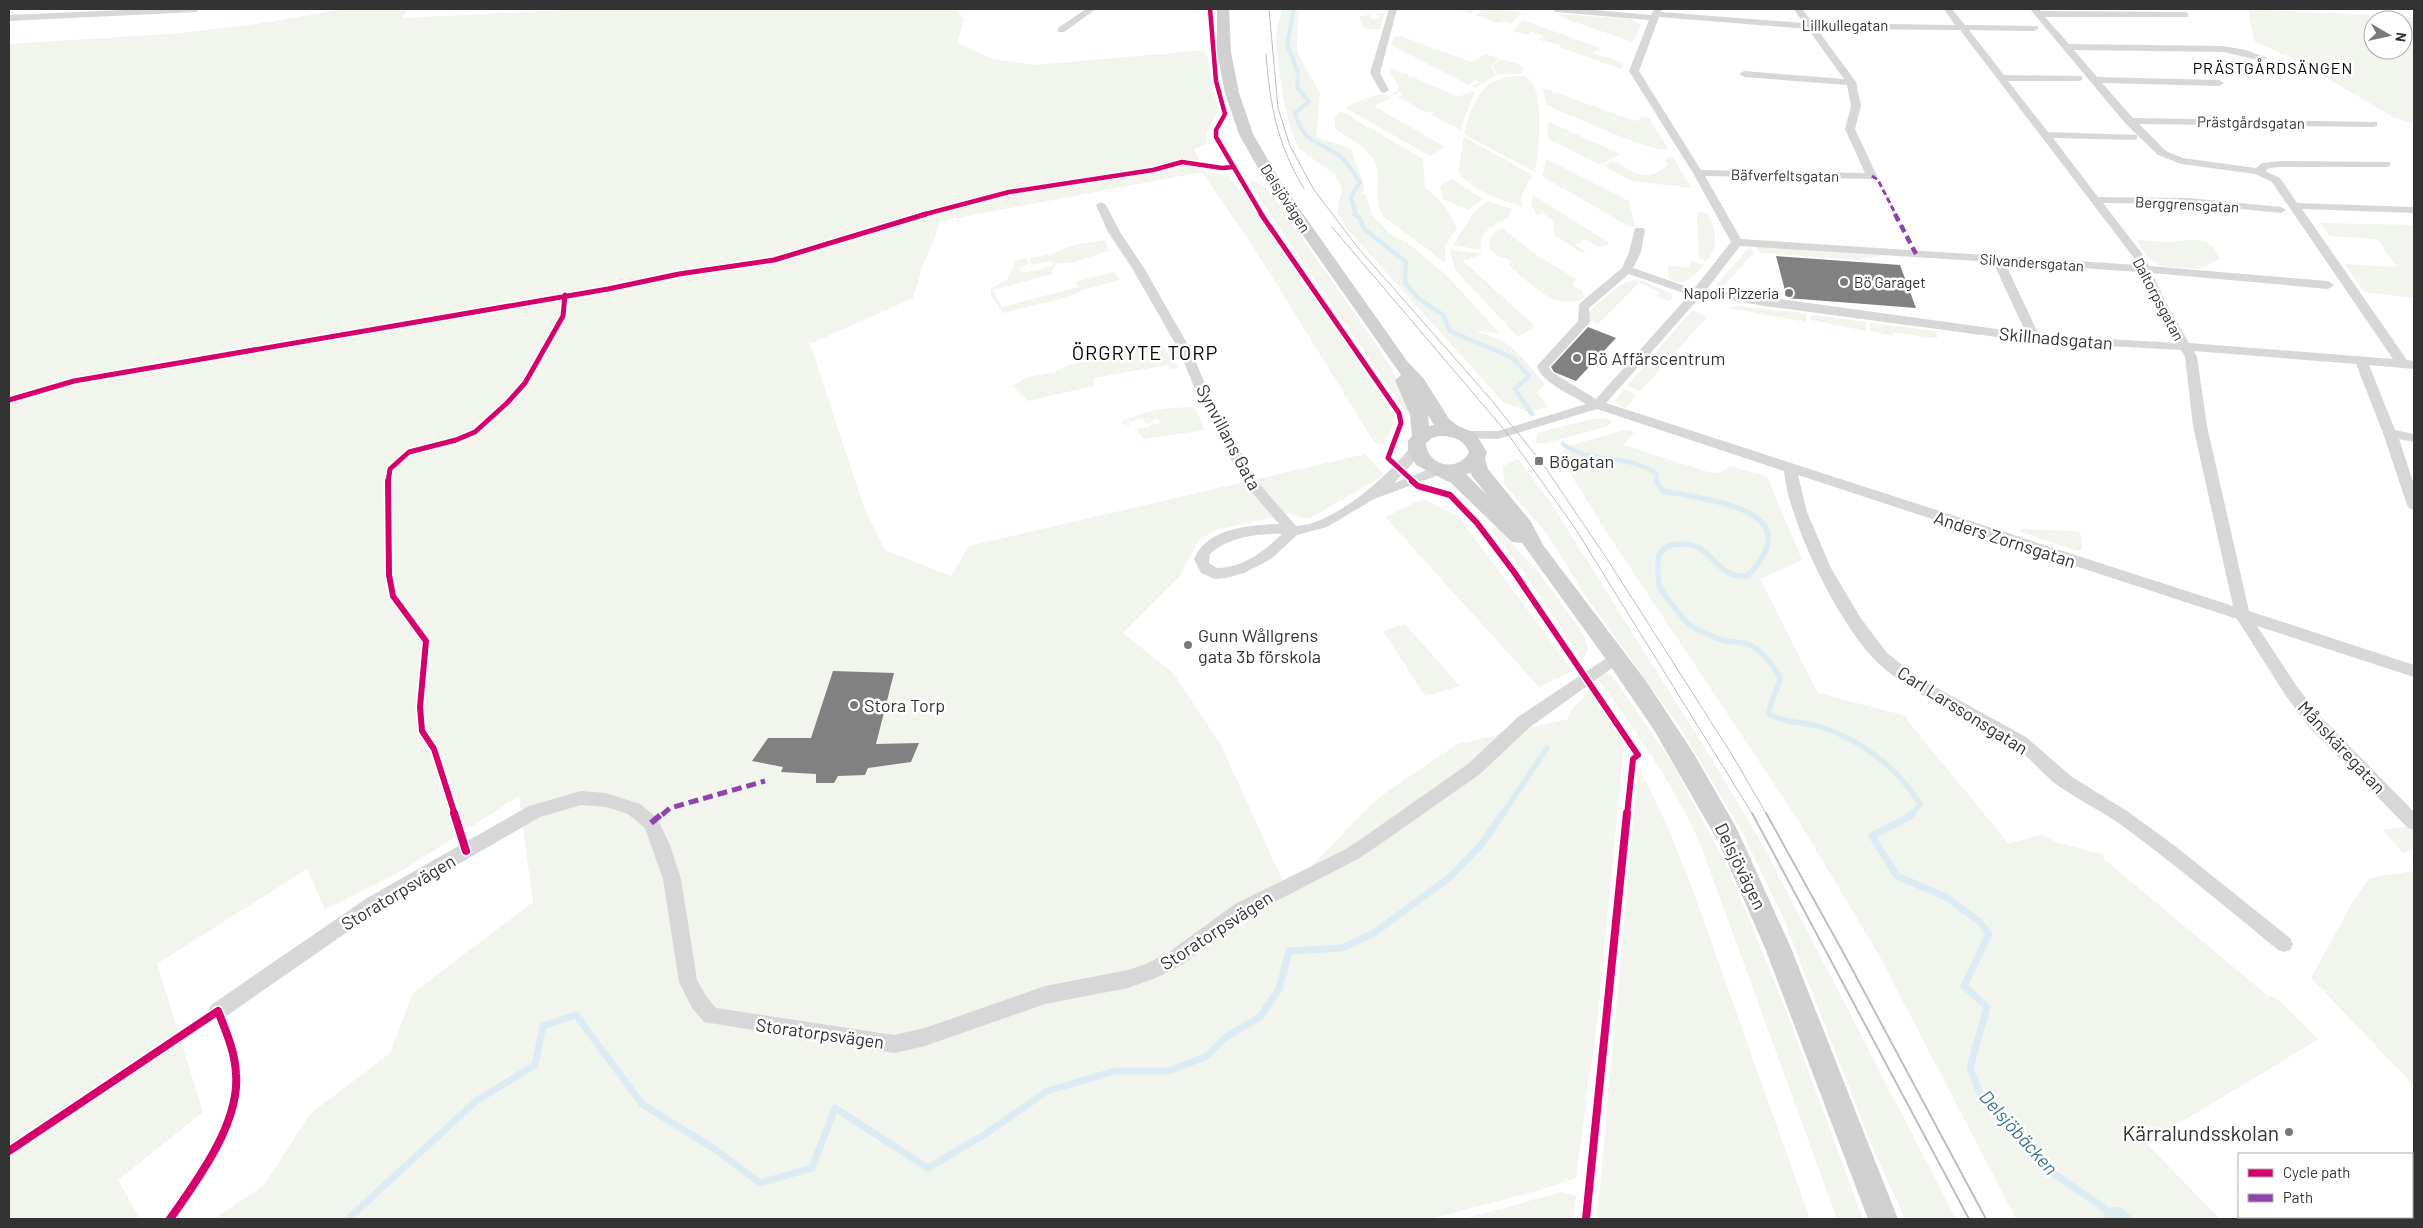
<svg xmlns="http://www.w3.org/2000/svg" width="2423" height="1228" font-family="Barlow,sans-serif">
	<rect width="100%" height="100%" fill="#fff"/>
	<!-- green -->
	<path fill="#f1f5ed" fill-rule="evenodd" d="M344,9h64l-7,9 185,-9h371l7,11 -7,23 36,16 43,6 170,-15 12,61 -11,20 -1,13 -12,5 6,13 14,2 -2,6 -8,2 24,4 12,16 6,2 149,223 -6,19 -5,9 -10,-3 -120,-194 -52,-76 -261,49 -19,47 -9,30 -103,46 54,163 21,43 66,26 18,-30 396,-92 19,21 -75,44 -21,-5 -72,16 -17,10 -19,36 -57,57 51,41 47,71 66,145 91,-92 79,-54 111,-25 5,-12 17,-16 34,53 -26,271 -22,163 -36,12 -110,29h-1216l50,-34 46,-71 80,-61 23,-60 120,-91 -14,-106 -119,76 -75,38 -18,-41 -150,95 46,148 -85,68 22,39h-131v-1175l173,-11 75,-9z
		M1281,9h18l-2,37 2,9 21,39 -4,43 35,11 13,37 -1,9h3l6,21 16,17 24,14 33,28 56,60 -25,-4c8,6 19,6 28,12 14,8 30,30 41,42l-8,9 11,14 -19,5 -26,-10 -153,-170 -13,-19 5,-25 -8,-14 -35,-25 -8,-20 -8,-30 -7,-56 1,-18 4,-10z
		M1458,9h34l30,3 -11,12 -7,-3 -6,2 -23,-8 7,-3 -6,-3 -4,2 1,1 -2,2z
		M2248,9l166,8v106l-19,-5 -96,-56 -45,-21zM2373,20h30v30h-30z
		M1385,13l-5,16h-16l-5,-13 15,-2 -4,2 2,3h6l1,-3 -4,-2z
		M1560,14l71,5 10,6 -8,17 -76,-26z
		M1522,20l79,28 -8,5 31,10 -3,6 -62,-22 1,-2 -21,-5 4,-4 -11,-4 -5,3 -14,-4z
		M1400,36l72,26 13,-8 14,4 -8,9 5,8 -21,13 -4,-2 9,-4 -5,-2 -6,5 -78,-40 3,-8z
		M1501,59l18,5 6,6 -5,4h-23l-4,-8z
		M1392,68l67,29 12,-6 4,1 -15,38 -29,-15 3,-2 -3,-2 -4,2 -30,-17 6,-1 -3,-3 -5,3 -3,-2 5,-2 2,-5 -9,-14z
		M1524,76c23,8 15,78 11,96l-71,-38c9,-36 20,-59 60,-58z
		M1543,88l92,33 12,-6 21,34c-12,6 -102,-36 -121,-44z
		M1375,95h11l6,3 -18,8 71,41 -15,9 -83,-47v-3z
		M1341,111l82,48 2,29c16,10 23,23 32,40l-12,18v17l-62,-47c-12,-18 0,-37 -9,-56 -7,-13 -28,-23 -39,-32v-11z
		M1547,123h4l69,31 -19,11 -53,-26z
		M1464,137l69,38c-6,9 -15,22 -10,32 -24,-8 -50,-15 -65,-36z
		M1673,157l18,31 -59,-7 -29,-15 10,-5c26,12 30,23 55,4l-3,-7z
		M1546,159l83,42 6,26h-5l-88,-51z
		M1452,179l31,20 -15,11 -25,-11 -3,-13z
		M1251,180l17,9 105,151 18,28 20,44h-4l-11,-14 -146,-214z
		M1533,195l75,47v3l-9,2 -14,-8 -10,6 11,7 -4,1 -28,-18v-13l-11,-9 -6,2 -6,-9z
		M1487,201l25,8 -4,9c-14,7 -30,14 -27,32l-28,-5 21,-33z
		M1702,212l5,1c10,17 12,33 -1,49l-7,-4 -2,-39 1,-6z
		M2320,223l94,2v73l-50,-6 -19,-28 52,3 -20,-28 -47,-3z
		M1502,228l36,28 40,24 -4,2 -1,4 9,4 2,8c-29,15 -57,-17 -76,-34l4,-2 -8,-5 -3,1 -11,-8c-3,-10 2,-19 12,-22z
		M1105,240l4,11 -39,12h-12l-6,7v4l-59,16 9,17 76,-20 -3,-5 39,-10 6,8 -37,10 -19,8 -61,15 -11,-15 -2,-9 18,-10 8,-19 11,-2 1,7 -8,2 2,6 20,-4 1,-2 9,-1v-5l-21,4 -1,-7 21,-4 22,-9z
		M2137,240l33,2 1,3v-3c11,-1 31,-5 40,3 4,3 6,10 9,14l-20,10 -40,-3 -13,-9z
		M1755,246l129,9 -25,5 -98,-7z
		M1750,247l4,6 -34,37 -4,-2 1,-4z
		M1450,249l32,5 -19,7 72,65 -17,11 -63,-67z
		M1690,261l14,4c-11,12 -20,23 -36,13v-13l21,3z
		M1635,280l8,1 29,13 -1,6 -3,1 -12,-4 4,-5 -21,-9 -41,41 -9,-4 -1,-7c13,-11 30,-31 47,-33z
		M1737,306l67,7 3,2 -1,7 -79,-14z
		M1692,310l15,7 -66,74 -14,-5z
		M1811,315l55,7v9l-55,-11z
		M1870,323l66,8 1,8 -44,-7v4l-23,-5z
		M1163,346l16,22 -8,1 -3,-4 -75,13 1,8 -66,15 -16,-15 16,-9 24,-4 16,-8 35,-7 11,-6z
		M1624,389l13,6 -12,14 -10,-8z
		M1194,407l12,23 -62,9 -8,-10 13,-2 4,-4 5,1 2,-4 -5,-2 -3,4 -5,1 -4,-5 -14,4 2,4 -11,-3c26,-14 44,-15 74,-16z
		M1606,418l6,4 -6,5 -64,17 -6,-1 1,-10 55,-14z
		M1628,429l6,3 -10,13 84,27 13,1 8,-7 38,10 35,84 -42,19 58,114 89,23v4l102,124 33,-10 13,8 50,13 -1,4 164,137 7,1 44,42 -173,104 74,76h-85l-15,-12 -17,5v7h-87l-136,-262 -82,-137 -189,-284 -51,-82 13,-9z
		M1518,459l31,41 39,62 130,207 46,78 192,372h-51l-30,-66 -93,-238 -41,-85 -60,-101 -96,-134 -38,-61 -43,-50 -1,-18z
		M1423,499l35,17 115,155 -34,16 -154,-170z
		M1497,527l42,46 45,62 4,14 -5,12 -62,-93 -29,-38z
		M2020,529l58,2 4,5v13l-4,2 -57,-19z
		M1405,624l53,60 2,2 -35,10 -42,-65z
		M1604,672l8,4 59,85 57,107 57,140 78,211h-26l-136,-373c-27,-62 -67,-117 -106,-171z
		M1638,766l29,59 24,60 119,334h-213z
		M2409,826l5,5v19l-11,3 -20,-23z
		M2414,871v215l-103,-108 40,-73 18,-27z
		M1561,1192l15,4 -3,23h-109z"/>
	<!-- water -->
	<path fill="#ddebf3" d="M2120,1207l15,12h-32l1,-11z"/>
	<g fill="none" stroke-linecap="round" stroke-linejoin="round">
		<!-- stream-far3 -->
		<path stroke="#ddebf3" stroke-width="4" d="M1294,9l-7,35 11,28 -1,15 12,15 -14,11c10,33 22,26 46,44 7,6 13,17 19,25l-9,15 5,18"/>
		<!-- stream-far2 -->
		<path stroke="#ddebf3" stroke-width="4.5" d="M1354,214l5,3 5,12 42,33 -1,21 13,15 25,17 7,16 63,27 16,18 -14,13 17,25
			M1563,444c29,21 65,9 94,30l-1,8"/>
		<!-- stream-far1 -->
		<path stroke="#ddebf3" stroke-width="5.5" d="M1656,481l7,10c42,9 151,17 84,85 -37,3 -31,-39 -75,-31 -10,2 -15,11 -14,20 0,6 0,18 2,22 4,8 24,34 31,39 9,5 22,11 31,14 10,3 22,1 30,6 13,8 20,19 28,31 -2,16 -10,21 -11,37 19,10 33,7 52,13 40,13 77,41 99,77l-8,11
			M1502,815l45,-67"/>
		<!-- stream -->
		<path stroke="#ddebf3" stroke-width="7" d="M1913,813c-4,6 -33,18 -41,23l25,40 49,21 34,25 9,12 -25,52 23,21 -17,61 10,25 21,27 49,51 54,37
			M348,1219l128,-118 59,-36 8,-39 33,-11 66,89 74,46 44,33 52,-15 23,-60 93,60 59,-35 60,-42 68,-20h54l38,-15 19,-19 34,-20 19,-28 10,-38 53,-3 32,-15 76,-56 31,-32 22,-32"/>
	</g>
	<!-- building -->
	<path fill="#818181" d="M1776,256l124,9 16,43 -129,-10z
		M1588,327l28,11 -40,43 -22,-9 -3,-5z
		M833,671l61,2 -18,71 43,-1 -8,19 -43,6 -3,7 -27,1 -4,7h-18v-9l-35,-2 2,-5 -31,-6 16,-23h43z"/>
	<g fill="none" stroke-linecap="round" stroke-linejoin="round">
		<!-- street -->
		<path fill="#d7d7d7" fill-rule="evenodd" d="M146,9h54l-4,3 -187,9v-6z
			M1086,9h10l-32,23h-6v-4z
			M1389,9h8l-17,64 9,17 -5,3 -3,-1 -11,-19z
			M1552,9h31l68,6 3,-6h8l-1,3 142,11 -9,-14h8l11,14 142,2 -11,-16h8l13,16 72,1 2,2 -5,3 -65,-1 35,45 78,1v4l-3,1h-71l40,51 89,3v4l-4,1 -80,-2 45,59 91,1 92,9 5,3 -5,3 -92,-9 -86,-1 40,52 6,11 179,15 6,4 -6,4 -176,-16 13,28 24,42 204,16 -121,-177 -17,-8 -74,-10 -23,-9 -33,-32 -95,-114h9l2,2 144,1 3,1v4h-143l24,27 154,2 23,4 21,8 -5,3 -39,-9 -149,-2 23,27 122,3 5,3 -5,3 -117,-3 31,35 244,4v4l-4,1 -234,-3 27,27 17,7 73,10 6,-5 18,-2 110,1v4l-4,1h-106l-11,1 -4,3 15,7 17,25 117,4v6l-112,-4 105,151 7,1v8l-45,-4 26,65 19,4v8l-15,-3 15,46v25l-5,-2 -2,-3 -24,-72 -27,-69 -162,-13 3,6 10,69 42,185 165,54v12l-157,-51 41,62 23,29 93,95v18l-6,-2 -99,-101 -23,-31 -49,-77 -439,-144 9,37 24,56 29,49 27,36 32,25 107,59 46,40 55,34 48,35 115,92 3,6 -3,6 -6,2 -6,-2c-51,-42 -101,-84 -154,-123 -21,-15 -45,-27 -67,-42 -15,-12 -27,-27 -42,-38 -44,-31 -98,-47 -138,-85 -38,-37 -88,-139 -93,-191l-187,-62 -99,30 -39,-1 -2,-3 7,-4h34l88,-27c-13,-8 -46,-23 -49,-38l41,-45 1,-17 43,-36 7,-16 6,-24h8l2,2 -4,22 -8,16 61,21 37,-47 -38,-69 -64,-102 20,-51 -93,-8zM1659,17l149,12 36,50 -100,-8 -5,3 5,3 103,8 4,21 -6,23 20,44 -164,-3 -62,-99zM1817,29l143,1 174,228 3,7 -396,-26 -36,-63 167,3 5,-3 -22,-47 6,-23 -5,-24zM1740,246l253,16 33,71 -319,-44zM2005,263l135,9 13,29 24,42 -138,-8zM1629,274l60,21 -93,104 -43,-26 -4,-6 41,-45 -1,-14zM1702,295l62,11 270,36 147,8 4,7 8,69 40,180 -627,-203z
			M1101,202l5,3 14,27 24,36 48,84 18,45 45,82 41,47c37,-1 95,-52 115,-80h10l2,3 -11,15 -18,19 48,-19 7,5 -2,3 -73,27 -47,28 -30,8 -26,24 -27,14 -18,5 -11,1 -14,-6 -7,-14c13,-31 55,-34 85,-35l-36,-42 -45,-85 -18,-45 -48,-84 -24,-36 -12,-27zM1282,534c-17,17 -40,34 -65,34l-8,-5 1,-9c18,-17 48,-21 72,-20z
			M1617,651l5,2 3,4 -3,4 -92,66 -50,47 -104,73 -18,12 -111,57 -64,48 -25,13 -30,11 -83,16 -120,42 -31,7 -190,-31 -12,-14 -13,-26 -16,-103 -18,-51 -17,-14 -22,-7 -25,-2 -41,12 -161,93 -154,107 -7,3 -7,-3 -3,-6 3,-6 156,-107 162,-92 52,-15 25,2 34,11 17,14 13,27 11,34 16,101 9,16 10,12 178,27 31,-7 120,-42 83,-16 18,-6 23,-12 66,-48 111,-55 18,-12 104,-73 50,-47z"/>
		<!-- secondary -->
		<path fill="#d0d0d0" fill-rule="evenodd" d="M1217,9h12l2,43 8,41 14,41 29,50 125,177 17,18 25,40 9,7 17,7 12,19 -2,6 3,11 43,53 12,23 103,136 48,73 43,75 54,119 107,271h-30l-103,-271 -46,-105 -65,-113 -49,-72 -83,-115 -10,-1 -61,-59 -35,-18 -8,-13v-11l4,-5 -2,-21 -15,-35 6,-5 -134,-191 -28,-50 -14,-41 -8,-41zM1428,415l6,10 -5,1zM1439,436c13,0 25,3 30,16 -10,21 -42,14 -43,-9l6,-5zM1471,473l1,3 16,20 -22,-22z"/>
		<!-- tram-far1 -->
		<path stroke="#bebebe" stroke-width="1" d="M1269,9l9,99 12,38 24,44 45,59 129,147 55,68 66,98 125,196 33,57
			M1266,54c4,51 11,90 38,135
			M1332,227l175,206 68,95 178,287"/>
		<!-- tram -->
		<path stroke="#bebebe" stroke-width="2" d="M1752,813l217,406
			M1766,813l78,141 142,265"/>
		<!-- quiet-far3 -->
		<path stroke="#8e44ad" stroke-width="3" stroke-dasharray="6 3" stroke-linecap="butt" d="M1872,176l6,4 18,35"/>
		<!-- quiet-far2 -->
		<path stroke="#8e44ad" stroke-width="4.5" stroke-dasharray="8 4.5" stroke-linecap="butt" d="M1895,214l21,40"/>
		<!-- quiet-far1 -->
		<path stroke="#8e44ad" stroke-width="5" stroke-dasharray="10 5" stroke-linecap="butt" d="M662,815l8,-7 95,-27"/>
		<!-- quiet -->
		<path stroke="#8e44ad" stroke-width="6" stroke-dasharray="12 6" stroke-linecap="butt" d="M651,823l12,-10"/>
		<defs>
			<path id="cycleway-far3" d="M1210,9l6,72 9,33 -9,16v7l46,78
				M922,215l87,-23 144,-22 29,-8 40,6 12,-1"/>
			<path id="cycleway-far2" d="M1261,214l138,199 2,10 -13,35 26,24
				M9,400l65,-19 534,-92 71,-15 95,-14 152,-46
				M388,482l2,-13 19,-17 47,-12 19,-8 32,-29 18,-20 38,-67 2,-21"/>
			<path id="cycleway-far1" d="M388,481l1,94 4,21 33,45 -6,66 2,24 12,18 21,66
				M1412,481l6,5 32,9 27,28 37,49 124,183 -5,4 -6,56"/>
			<path id="cycleway" d="M454,813l12,38
				M9,1151l209,-140c8,21 17,40 18,63 4,49 -39,107 -66,145
				M1586,1219l41,-406"/>
		</defs>
		<!-- cycleway-far3 casing -->
		<use href="#cycleway-far3" stroke="#fff" stroke-width="6"/>
		<!-- cycleway-far2 casing -->
		<use href="#cycleway-far2" stroke="#fff" stroke-width="8"/>
		<!-- cycleway-far1 casing -->
		<use href="#cycleway-far1" stroke="#fff" stroke-width="9"/>
		<!-- cycleway casing -->
		<use href="#cycleway" stroke="#fff" stroke-width="11"/>
		<!-- cycleway-far3 -->
		<use href="#cycleway-far3" stroke="#d6006c" stroke-width="4.5"/>
		<!-- cycleway-far2 -->
		<use href="#cycleway-far2" stroke="#d6006c" stroke-width="5"/>
		<!-- cycleway-far1 -->
		<use href="#cycleway-far1" stroke="#d6006c" stroke-width="6"/>
		<!-- cycleway -->
		<use href="#cycleway" stroke="#d6006c" stroke-width="8"/>
	</g>
	<!-- markers -->
	<g fill="#7a7a7a" stroke="#fff" stroke-width="2">
		<circle cx="1844" cy="282" r="5"/>
		<circle cx="1789" cy="293" r="5"/>
		<circle cx="1577" cy="358" r="5"/>
		<rect x="1534" y="456" width="10" height="10" rx="2.5"/>
		<circle cx="1188" cy="645" r="5"/>
		<circle cx="854" cy="705" r="5"/>
		<circle cx="2289" cy="1132" r="5"/>
	</g>
	<g text-anchor="middle" dominant-baseline="central" stroke-width="5" stroke-linejoin="round" paint-order="stroke">
		<!-- far-street labels -->
		<g font-size="15" fill="#333" stroke="#fff">
			<text x="1845" y="25">Lillkullegatan</text>
			<text transform="translate(2251 122) rotate(1)">Prästgårdsgatan</text>
			<text transform="translate(1785 175) rotate(1)">Bäfverfeltsgatan</text>
			<text transform="translate(1286 198) rotate(57)">Delsjövägen</text>
			<text transform="translate(2187 204) rotate(3)">Berggrensgatan</text>
			<text transform="translate(2032 262) rotate(4)">Silvandersgatan</text>
			<text transform="translate(2159 299) rotate(62)">Daltorpsgatan</text>
		</g>
		<!-- far-poi labels -->
		<g font-size="15" fill="#333" stroke="#fff" text-anchor="start">
			<text x="1854" y="282">Bö Garaget</text>
			<text x="1779" y="293" text-anchor="end">Napoli Pizzeria</text>
		</g>
		<!-- far-quarter labels -->
		<g font-size="16" letter-spacing="1" fill="#000" stroke="#fff">
			<text x="2273" y="67">PRÄSTGÅRDSÄNGEN</text>
		</g>
		<!-- street labels -->
		<g font-size="18" fill="#333" stroke="#fff">
			<text transform="translate(2056 338) rotate(5)">Skillnadsgatan</text>
			<text transform="translate(1229 437) rotate(62)">Synvillans Gata</text>
			<text transform="translate(2005 539) rotate(18)">Anders Zornsgatan</text>
			<text transform="translate(1963 710) rotate(32)">Carl Larssonsgatan</text>
			<text transform="translate(2342 747) rotate(47)">Månskäregatan</text>
			<text transform="translate(1741 866) rotate(64)">Delsjövägen</text>
			<text transform="translate(398 892) rotate(-31)">Storatorpsvägen</text>
			<text transform="translate(1216 930) rotate(-33)">Storatorpsvägen</text>
			<text transform="translate(820 1033) rotate(8)">Storatorpsvägen</text>
		</g>
		<!-- poi labels -->
		<g font-size="18" fill="#333" stroke="#fff" text-anchor="start">
			<text x="1587" y="358">Bö Affärscentrum</text>
			<text x="1549" y="461">Bögatan</text>
			<text x="1198" y="635">Gunn Wållgrens<tspan x="1198" dy="21">gata 3b förskola</tspan></text>
			<text x="864" y="705">Stora Torp</text>
		</g>
		<!-- water labels -->
		<g font-size="19" font-style="italic" fill="#3f7597" stroke="#fff">
			<text transform="translate(2019 1132) rotate(48)">Delsjöbäcken</text>
		</g>
		<!-- quarter labels -->
		<g font-size="20" letter-spacing="1" fill="#000" stroke="#fff">
			<text x="1145" y="352">ÖRGRYTE TORP</text>
		</g>
		<!-- near-poi labels -->
		<g font-size="21" fill="#333" stroke="#fff" text-anchor="end">
			<text x="2279" y="1132">Kärralundsskolan</text>
		</g>
	</g>
	<!-- border -->
	<rect width="2423" height="1228" fill="none" stroke="#333333" stroke-width="20"/>
	<!-- legend -->
	<rect x="2238" y="1153" width="175" height="65" fill="#ffffff" stroke="#adadad"/>
	<rect x="2248" y="1169" width="25" height="8" fill="#d6006c" stroke="#adadad"/>
	<text x="2283" y="1178" font-size="15" fill="#333333">Cycle path</text>
	<rect x="2248" y="1194" width="25" height="8" fill="#8e44ad" stroke="#adadad"/>
	<text x="2283" y="1203" font-size="15" fill="#333333">Path</text>
	<!-- north arrow -->
	<g transform="translate(2388 35) rotate(99)"><circle r="24" fill="#ffffff" stroke="#adadad"/>
	<path d="M0-4L9 19L0 12L-9 19Z" fill="#7a7a7a"/>
	<text y="-8" font-size="14" font-weight="bold" text-anchor="middle" fill="#333333">N</text>
	</g>
</svg>
